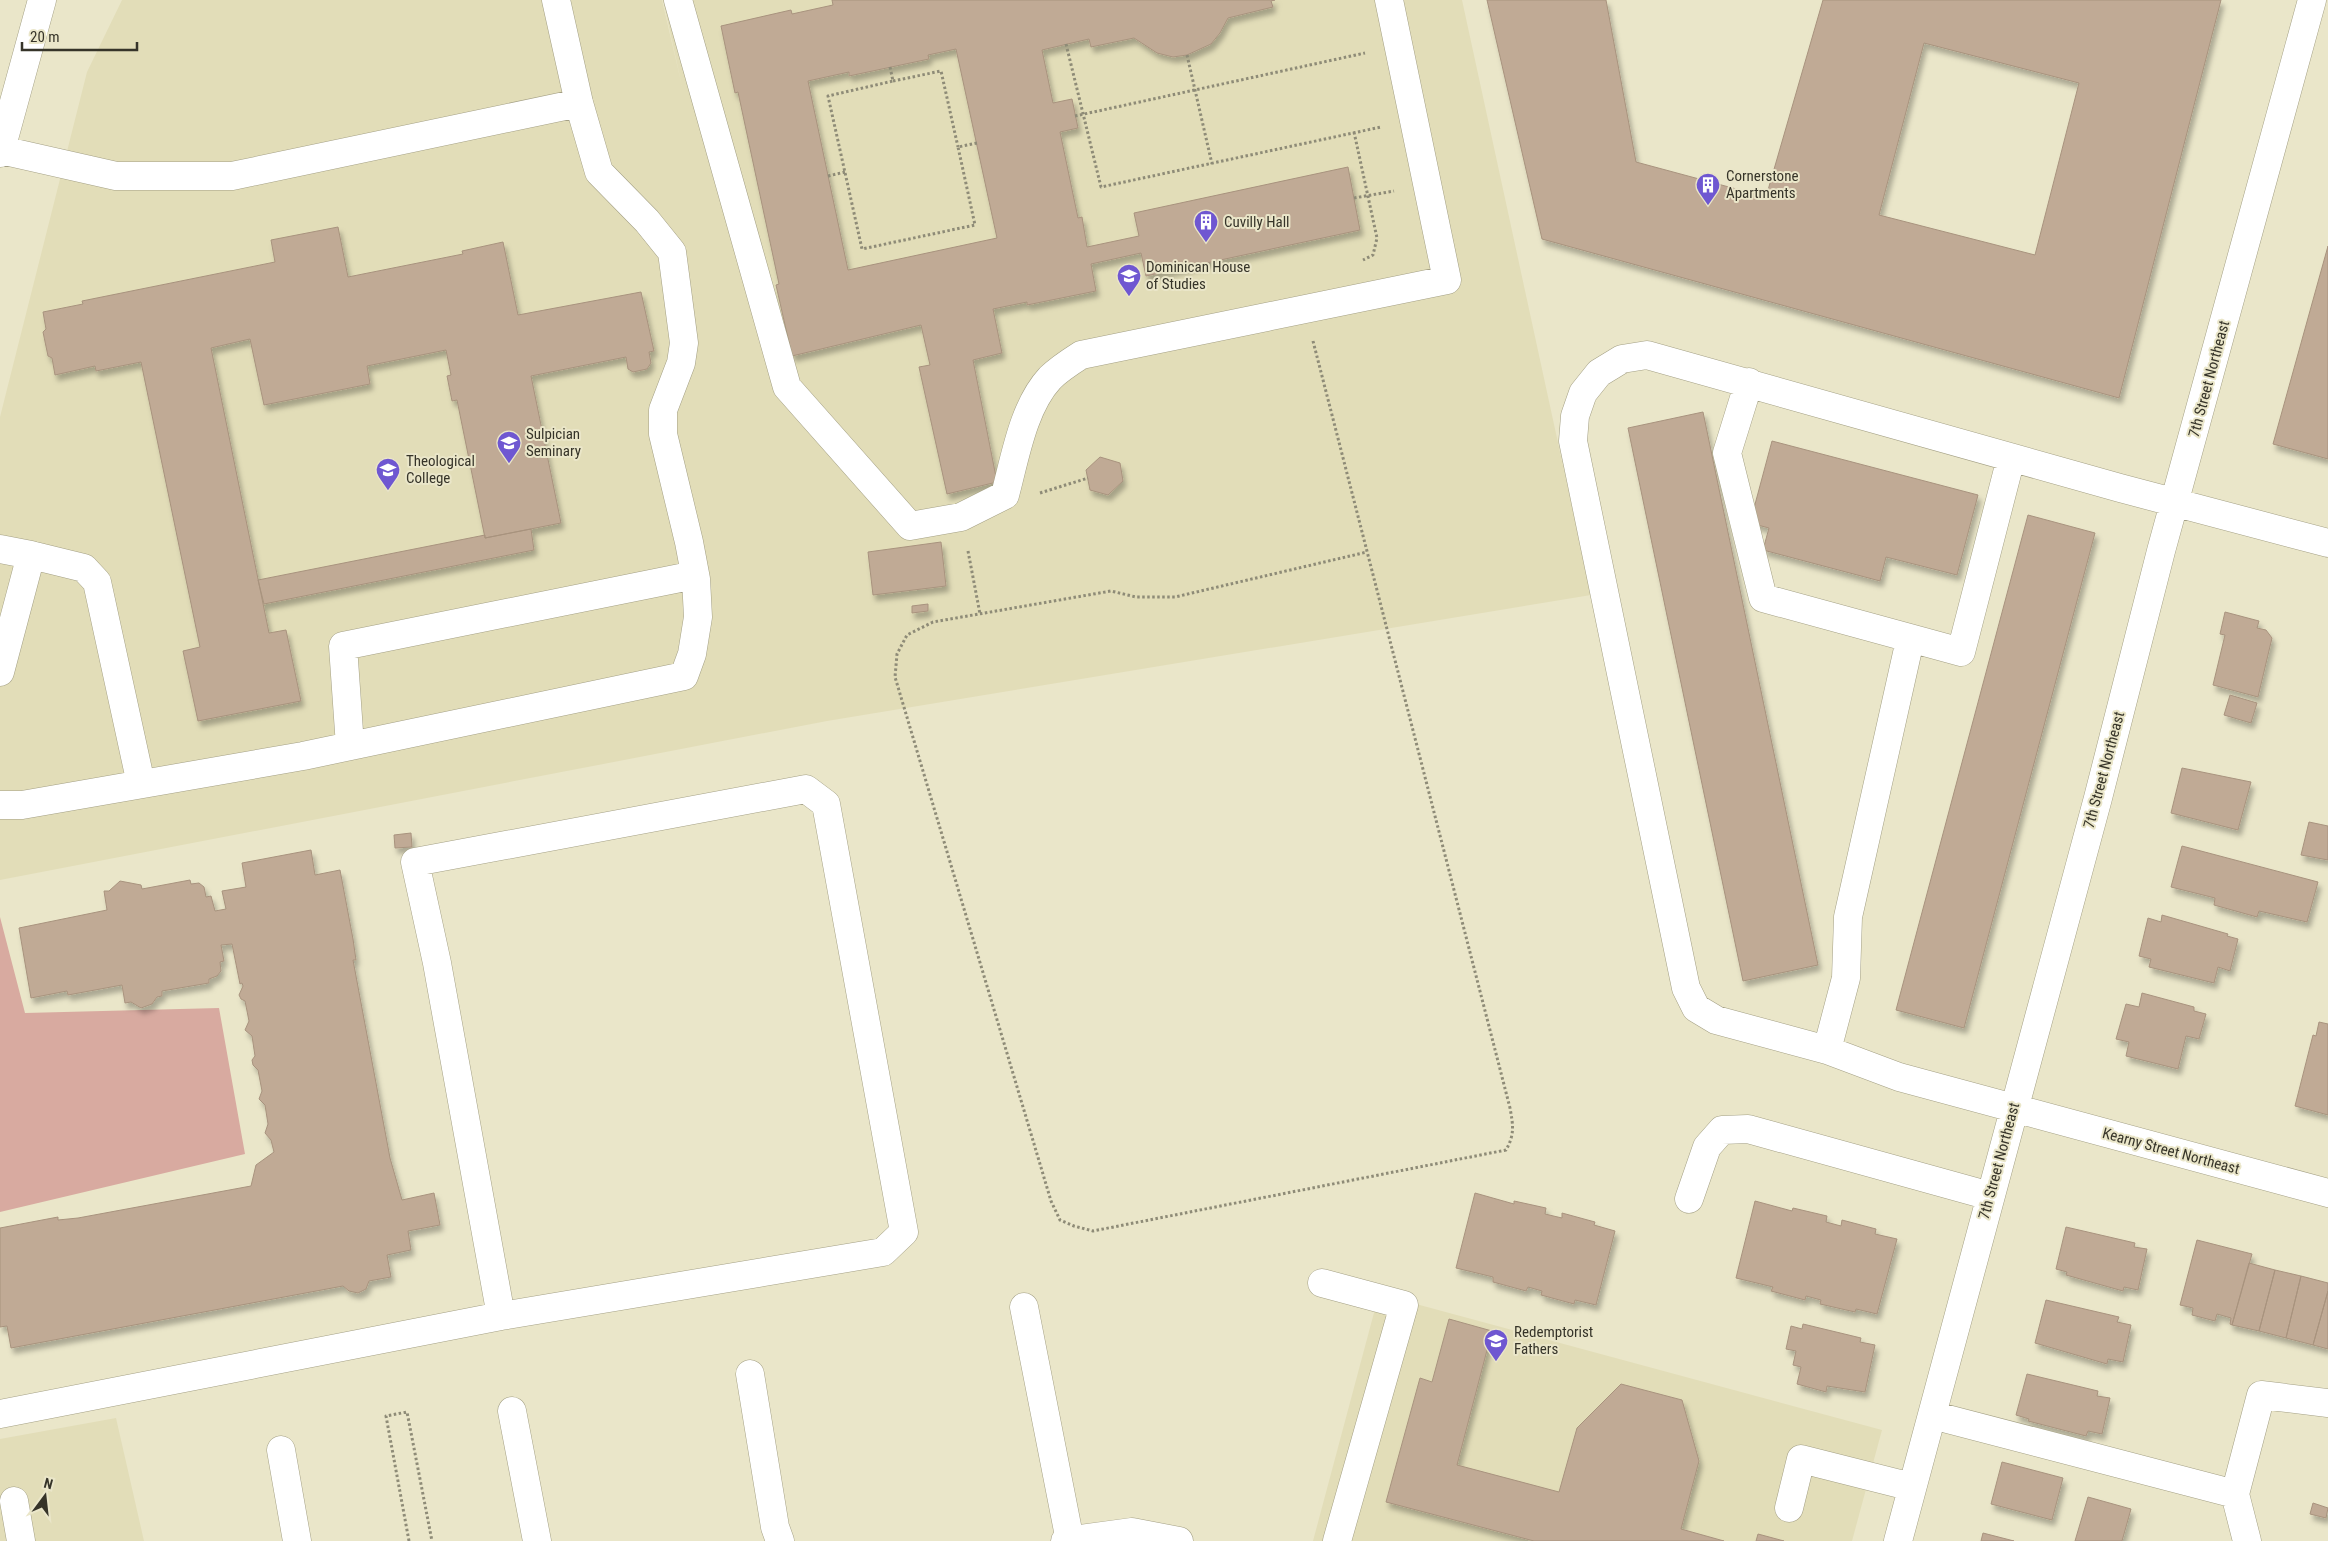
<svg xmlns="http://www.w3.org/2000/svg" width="2328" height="1541" font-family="'Roboto Condensed',sans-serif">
	<defs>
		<filter id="shadow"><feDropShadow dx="3" dy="5.5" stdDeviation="2.5" flood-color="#0004"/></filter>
	</defs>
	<rect width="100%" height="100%" fill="#eae6c9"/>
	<!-- built -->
	<path fill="#e2ddb8" d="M122,0h540l20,86 -19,-86h799l129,595 -764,126 -827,159v-463l87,-345z
		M1379,1294l503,136 -30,111h-539z
		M116,1418l28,123h-144v-102z"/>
	<!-- green -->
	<path fill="#d8aaa0" d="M0,917l25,96 194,-5 26,146 -245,58z"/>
	<!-- building -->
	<path fill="#c0aa95" stroke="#a8937e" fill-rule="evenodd" filter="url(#shadow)" d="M832,0h443l-4,1 2,6 -45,11 -8,15 -9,11 -24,11 -14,2 -16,-4 -23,-15 -43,9 -2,-8 -47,11 11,53 19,-4 6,29 -18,4 18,86 4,-1 5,30 52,-11 -5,-23 214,-46 12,63 -214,46 -5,-23 -50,11 5,27 -69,14v-3l-34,7 9,44 -29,7 24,122 -50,12 -28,-127 11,-2 -9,-40 -129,31 -16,-71 3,-1 -41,-192 -3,1 -14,-67 70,-16 1,4 41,-9zM956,49l41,189 -149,32 -40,-189 41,-9v4l80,-17 -1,-4z
		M1487,0h119l30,162 130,35 57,-197h398l-102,398 -577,-159zM1924,43l155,40 -44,172 -156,-40z
		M338,227l10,50 115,-23 -1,-3 41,-9 15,73 123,-23 13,59 -5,1 2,11 -4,6 -14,3 -5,-3 -2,-12 -95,19 30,147 -76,15 -28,-138 -5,1 -5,-25 4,-1 -5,-25 -79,16 3,18 -106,21 -14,-66 -39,9 58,285 17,-3 15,71 -103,20 -15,-70 17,-4 -59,-285 -45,9 -1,-5 -40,9 -3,-17 -4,-2 -5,-24 3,-3 -3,-17 40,-8 -1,-3 193,-39 -4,-22z
		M2328,246v213l-55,-15z
		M1703,412l115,553 -75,16 -115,-553z
		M1772,441l206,54 -21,80 -71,-18 -6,24 -117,-31 6,-22 -19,-5z
		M1100,457l20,6 3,18 -15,14 -18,-5 -4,-20z
		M2028,515l67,18 -131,495 -68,-18z
		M531,529l3,21 -270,54 -6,-24 227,-45v3z
		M941,542l5,44 -73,9 -5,-43z
		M928,604v7l-16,2v-7z
		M2225,612l34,9 -2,7 9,2 6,8 -14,59 -45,-12 12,-50 -5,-1z
		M2230,695l27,8 -6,20 -27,-8z
		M2182,768l69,14 -13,48 -67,-17z
		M2309,822l19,4v34l-27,-5z
		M411,833l1,14 -17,1 -1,-13z
		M2182,846l136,36 -11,40 -48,-11 -2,6 -43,-12 1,-7 -44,-11z
		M311,850l4,25 25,-5 13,69 3,21h-3l37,198 12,42 32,-7 6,32 -32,6 3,19 -24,5 4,22 -22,4 -3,8 -8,4 -9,-2 -6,-5 -332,62 -4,-22 -7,1v-99l58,-11v3l20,-2 173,-32 5,-21 18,-13 -3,-12 -6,-7 3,-9 -3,-19 -6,-6 3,-8 -4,-21 -5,-5 -1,-5 3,-4 -3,-20 -7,-6 4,-9 -4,-20 -4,-2 -2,-4 4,-9 -1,-3 -2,1 -8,-40 -11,1 3,16 -4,1 1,9 -4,5 -8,3v4l-47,8v5l-5,1 -5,7 -11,4 -10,-6 -6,1 -3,-18 -54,10 -1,-4 -36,7 -12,-70 88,-18 -3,-19h5l11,-10 21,4 1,4 48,-9 1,4 8,-1 5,4 2,10 5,-1 4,15 11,-2 -4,-18 24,-4 -4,-24z
		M2162,915l66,19 -1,2 11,3 -8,32 -12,-4 -4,16 -65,-16 2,-8 -12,-3 9,-38 13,4z
		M2142,993l52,14v4l12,3 -7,25 -13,-3 -8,33 -52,-13 3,-14 -13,-3 10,-35 13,3z
		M2319,1022l9,2v91l-33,-9 18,-71 3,1z
		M1475,1193l39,11v-3l32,7 -1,6 17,4v-5l33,9 -1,3 21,6 -19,74 -21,-5 -1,4 -33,-9 1,-4 -14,-4 -2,4 -33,-9v-5l-37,-9z
		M1755,1201l37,10 1,-3 34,8 -1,6 15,4 1,-6 34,9 -1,5 22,5 -20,75 -21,-5 -1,3 -35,-8 1,-4 -15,-4 -1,4 -34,-9 2,-4 -37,-9z
		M2066,1227l69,16 -1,4 13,2 -9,41 -14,-3 -1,4 -57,-16 1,-3 -11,-3z
		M2197,1240l55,14 -20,71 -2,-1 1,-6 -14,-4 -2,7 -23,-6 1,-7 -13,-3z
		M2249,1263l26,7 -16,61 -27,-6z
		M2275,1270l26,6 -15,62 -27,-7z
		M2301,1276l27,7v8l-15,54 -27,-7z
		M2328,1291v58l-15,-4z
		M2046,1300l73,17 -2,5 14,3 -8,37 -15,-3 -1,5 -72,-21z
		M1449,1319l43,12 -35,134 102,27 18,-64 44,-44 61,16 17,61 -18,68 43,12h-190l-148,-39 34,-124 12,4z
		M1803,1324l58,14 -1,4 15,3 -10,47 -38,-6 -1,6 -29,-8 4,-17 -8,-2 3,-14 -10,-2 5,-23 11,3z
		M2027,1374l71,17 -1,5 13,2 -8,36 -14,-3 -2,5 -58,-15 1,-2 -13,-4z
		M2002,1462l61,16 -11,42 -61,-16z
		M2088,1497l43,12 -9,32h-47z
		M2313,1503l15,5 -2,10 -16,-4z
		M1983,1533l31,8h-33z
		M1758,1534l26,7h-28z"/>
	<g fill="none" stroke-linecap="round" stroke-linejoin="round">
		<defs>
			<path id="minor" d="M678,0l109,387 123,139 51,-9 44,-22c10,-37 18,-88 45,-117 9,-9 20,-16 31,-23l366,-75 -58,-280
				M1,150l115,26h116l347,-73
				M0,153l42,-153
				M1749,382l-22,71 36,145 198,54 50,-194
				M2328,543l-208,-55 -473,-133 -25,4 -23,14 -16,20 -8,23 -2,25 113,547 10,20 20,12 111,30 72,27 429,116
				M0,549l31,6 -31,117
				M31,555l53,13 13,14 44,202
				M350,746l-7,-100 352,-71
				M0,805h22l281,-49 381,-80 8,-22 6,-37 -2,-38 -7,-37 -26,-108v-24l18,-47 3,-20 -12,-91 -25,-31 -48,-49 -20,-69 -23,-103
				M1827,1050l19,-72 2,-61 62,-277
				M1689,1199l18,-52 15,-17 26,-1 242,67
				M1322,1283l82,22 -67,236
				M1024,1307l46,234
				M750,1374l25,153 5,14
				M512,1411l25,130
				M0,1414l501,-98 382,-64 21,-20 -78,-428 -20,-15 -391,73 22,101 64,353
				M1932,1415l303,79 12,47
				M281,1450l16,91
				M2235,1494l26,-99 67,8
				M14,1501l7,40
				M1789,1508l12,-49 111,28
				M1065,1541l67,-9 47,9
				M1898,1541l200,-743 63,-247 151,-551"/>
		</defs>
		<!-- minor casing -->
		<use href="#minor" stroke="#a4a085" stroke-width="29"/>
		<!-- path -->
		<path stroke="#8e8b77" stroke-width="3" stroke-dasharray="2.5 2.5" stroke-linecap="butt" d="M1066,44l35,143 280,-60
			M1187,55l25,109
			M890,67l3,14 -65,15 34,153 113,-24 -17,-78 19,-4
			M893,81l48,-10 17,76
			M1075,116l290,-63
			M1354,132l23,106 -4,17 -10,5
			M828,176l17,-4
			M1354,198l40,-7
			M1313,341l197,767c3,17 5,26 -4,42l-413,81 -19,-5 -14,-6 -9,-19 -156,-524 2,-23 10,-19 26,-13 178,-31 25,6h39l192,-45
			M1040,493l48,-15
			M968,551l12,63
			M409,1541l-23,-125 21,-4 25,129"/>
		<!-- minor -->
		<use href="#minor" stroke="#fff" stroke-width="28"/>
	</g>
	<!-- icons -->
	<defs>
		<symbol id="building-pin" viewBox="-11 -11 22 30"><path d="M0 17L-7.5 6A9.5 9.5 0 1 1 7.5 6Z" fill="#6f57d1" stroke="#eae6c9"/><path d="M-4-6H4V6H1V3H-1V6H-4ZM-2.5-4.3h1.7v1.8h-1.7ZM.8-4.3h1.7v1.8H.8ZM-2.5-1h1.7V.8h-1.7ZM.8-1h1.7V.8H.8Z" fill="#fff"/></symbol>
		<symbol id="university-pin" viewBox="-11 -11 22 30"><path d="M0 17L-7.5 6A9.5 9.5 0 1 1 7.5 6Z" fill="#6f57d1" stroke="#eae6c9"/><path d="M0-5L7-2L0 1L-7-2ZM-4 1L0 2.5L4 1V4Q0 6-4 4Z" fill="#fff"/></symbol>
		<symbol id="school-pin" viewBox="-11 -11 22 30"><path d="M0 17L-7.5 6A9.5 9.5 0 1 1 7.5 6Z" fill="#6f57d1" stroke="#eae6c9"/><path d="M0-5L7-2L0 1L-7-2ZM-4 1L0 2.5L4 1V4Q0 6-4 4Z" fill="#fff"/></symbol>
	</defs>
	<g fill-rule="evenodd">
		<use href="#building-pin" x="1694" y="171" width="28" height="38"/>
		<use href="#building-pin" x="1192" y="208" width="28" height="38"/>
		<use href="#university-pin" x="1115" y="262" width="28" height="38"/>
		<use href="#school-pin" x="495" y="429" width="28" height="38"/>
		<use href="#school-pin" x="374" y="456" width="28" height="38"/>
		<use href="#university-pin" x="1482" y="1327" width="28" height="38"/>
	</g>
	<g text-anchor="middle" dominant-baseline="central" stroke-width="4" stroke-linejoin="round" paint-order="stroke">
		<!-- poi labels -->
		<g font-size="15" fill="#363429" stroke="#eae6c9" text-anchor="start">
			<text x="1726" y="176">Cornerstone<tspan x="1726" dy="17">Apartments</tspan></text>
			<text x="1224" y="222">Cuvilly Hall</text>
			<text x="1146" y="267">Dominican House<tspan x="1146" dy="17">of Studies</tspan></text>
			<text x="526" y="434">Sulpician<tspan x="526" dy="17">Seminary</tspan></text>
			<text x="406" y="461">Theological<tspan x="406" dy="17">College</tspan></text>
			<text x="1514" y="1332">Redemptorist<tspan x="1514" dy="17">Fathers</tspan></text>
		</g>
		<!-- street labels -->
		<g font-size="15" fill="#363429" stroke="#eae6c9">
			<text transform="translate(2209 379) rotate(-75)">7th Street Northeast</text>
			<text transform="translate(2104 770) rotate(-75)">7th Street Northeast</text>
			<text transform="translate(2171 1151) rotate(15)">Kearny Street Northeast</text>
			<text transform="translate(1999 1161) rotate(-75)">7th Street Northeast</text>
		</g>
	</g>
	<!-- north arrow -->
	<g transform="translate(45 1496) rotate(15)" stroke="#eae6c9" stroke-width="4" paint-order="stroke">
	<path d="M0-4L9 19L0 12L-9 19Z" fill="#363429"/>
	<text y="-8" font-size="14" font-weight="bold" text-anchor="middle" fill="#363429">N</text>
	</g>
	<!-- scale -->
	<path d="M22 42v8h115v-8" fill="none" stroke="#363429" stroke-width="2.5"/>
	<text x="30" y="42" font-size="15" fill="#363429" stroke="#eae6c9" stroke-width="4" paint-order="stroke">20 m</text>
</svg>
